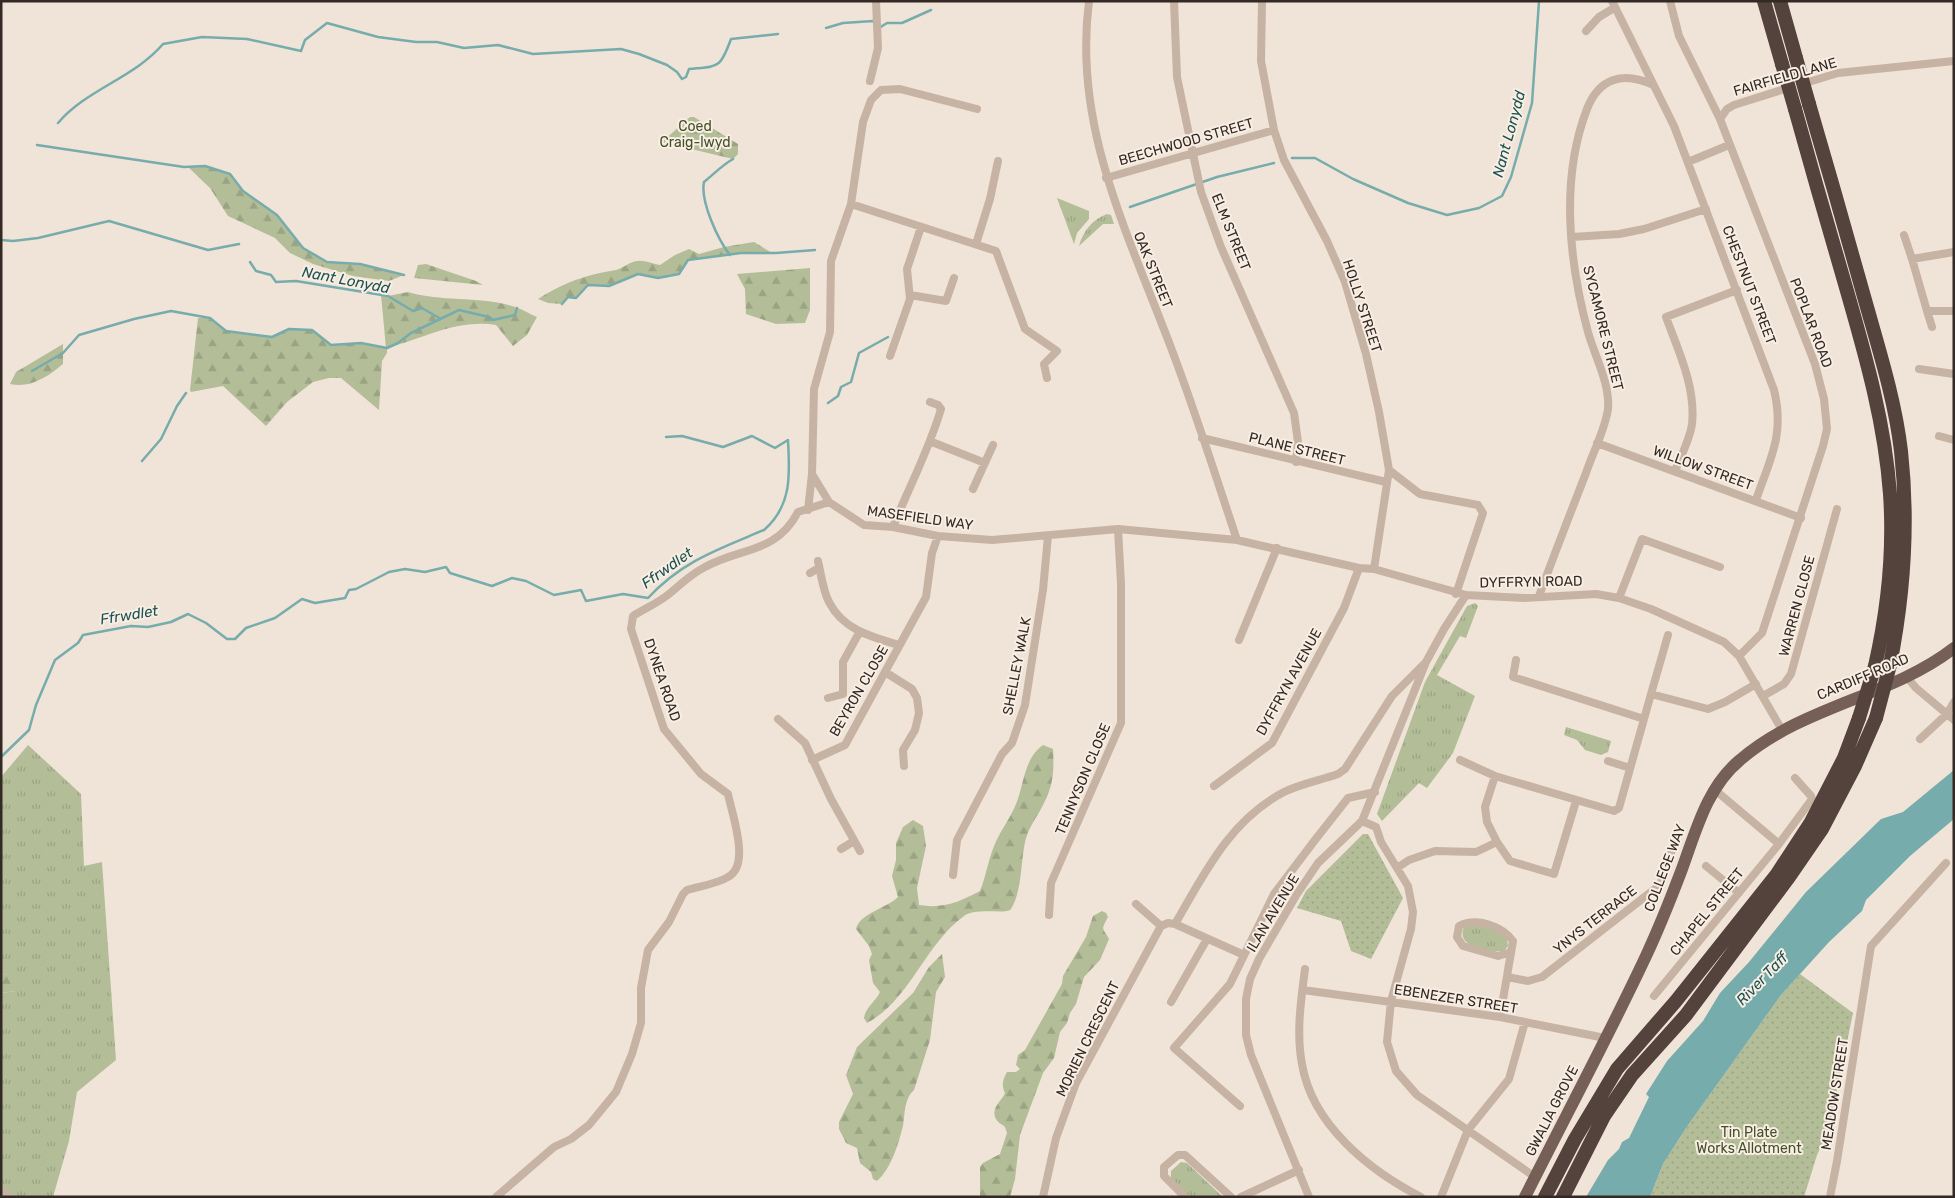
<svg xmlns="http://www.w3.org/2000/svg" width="1955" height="1198" font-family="Rubik,sans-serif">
	<defs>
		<pattern id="grass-tufts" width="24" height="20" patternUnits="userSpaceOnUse" patternTransform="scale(1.25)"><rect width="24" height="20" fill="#b3be98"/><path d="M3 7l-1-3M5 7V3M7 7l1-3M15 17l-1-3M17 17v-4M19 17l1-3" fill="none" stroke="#9aa383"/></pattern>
		<pattern id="forest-firs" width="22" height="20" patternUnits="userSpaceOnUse" patternTransform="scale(1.25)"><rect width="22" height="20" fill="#b3be98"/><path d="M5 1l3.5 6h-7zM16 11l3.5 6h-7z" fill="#9aa383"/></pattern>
		<pattern id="garden-dots" width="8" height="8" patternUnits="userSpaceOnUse" patternTransform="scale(1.25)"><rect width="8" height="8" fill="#b3be98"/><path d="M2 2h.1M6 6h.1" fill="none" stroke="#9aa383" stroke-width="1.8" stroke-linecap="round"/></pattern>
	</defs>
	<rect width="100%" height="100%" fill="#f0e3d7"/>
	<!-- grass -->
	<path fill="url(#grass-tufts)" d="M1057,198l32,13v8l-12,14 -3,11z
		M1107,214l4,1 3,9h-11l-24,22c4,-15 14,-27 28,-32z
		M1475,603l3,3 -12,32 -6,-2 -23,39 38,21 -22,57 -26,35 -8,-5 -37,38 -5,-7 48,-132 42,-76z
		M1566,727l45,14 -3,11 -7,3 -16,-5 -8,-10 -13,-5z
		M28,745l53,49 3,72 18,-4 14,198 -39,32 -8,49 -16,56h-36l-16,-10v-194l15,-2v-17l-15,1v-198z
		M1469,924c14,3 39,3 39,22l-4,5c-14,1 -49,-3 -40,-24z
		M1181,1162l6,1 36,34h-33l-19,-19v-7z"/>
	<!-- forest -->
	<path fill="url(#forest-firs)" d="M690,117h4l44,27v10l-5,5 -71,-17z
		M205,166l25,8 13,17 34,24 26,33 24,14 33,2 44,11 -15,6 -36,-5 -40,-12 -23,-11 -15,-15 -47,-22 -18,-28 -22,-21z
		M754,242l18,11h-31l-53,7 -9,14 -15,4 -26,-4 -29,12h-21l-12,12 -8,-1 -6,7 -14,-1 -10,-4c27,-17 47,-24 78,-29 8,-2 14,-9 22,-9 6,-1 15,3 22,4l15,-10 14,-6 10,5 25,-7z
		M426,264l50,17 7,4 -69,-7 4,-13z
		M810,268v42l-5,13 -29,1 -30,-10 -1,-25 -8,-15z
		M408,292c33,10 70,4 104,14 8,2 16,7 25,11l-10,18 -14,11 -17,-21c-39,-6 -71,13 -109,23v5l-5,8 -3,49 -38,-32h-12l-16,4 -26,20 -21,24 -43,-40 -32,6 -1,-2 8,-72h12l16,13 46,6 17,-8 23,1 19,15 30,-2 25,5 -5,-53 7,1z
		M63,344v20c-14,12 -33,25 -53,20l6,-12z
		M1043,745l10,4c1,18 1,35 -8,52 -6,13 -15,24 -19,37 -6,23 -3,51 -15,71 -4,6 -35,-2 -47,7 -39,28 -54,84 -97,107l-3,-5c1,-10 12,-17 16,-26l-7,-9 -4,-23 3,-6 -3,-8 -13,-17c4,-16 31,-21 42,-32l-6,-21 4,-16v-17l7,-16 10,-7 10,6 3,20 -9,42 2,17c24,4 40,-3 61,-14 6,-15 8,-30 14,-45 6,-15 16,-27 22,-42 8,-19 8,-46 27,-59z
		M1102,911l4,2 2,4c-8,15 -5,10 1,22l-9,21 -16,17 -8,27 -6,9 -3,10 -7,9 -6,26 -11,15 -23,62 -5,44 -5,18h-30v-30l3,-4 17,-9 7,-21 -2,-6c-3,-3 -7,-4 -9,-8 -6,-11 6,-18 9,-26 -4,-8 -2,-14 2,-21h9l4,-3 -4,-4 2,-10 7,-5 37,-66 1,-8 23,-39 7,-21z
		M942,954l3,23 -9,15 -6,48 -16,50c-10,9 -9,23 -11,36 -5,19 -12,43 -26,55l-4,-2 -2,-7 -11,-9 -3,-15 -11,-5 -7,-14v-7l14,-28 -7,-19 11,-28 56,-54 16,-26z
		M16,973v18l-15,2v-18z"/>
	<!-- garden -->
	<path fill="url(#garden-dots)" d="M1363,834h5l35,64 -32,61 -20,-8 -10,-30 -44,-13 9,-17z
		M1800,974l53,39 -24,116 -12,26 -13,42h-154l13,-33 23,-36 95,-133z"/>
	<!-- water -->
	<path fill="#77acac" d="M1954,770v49l-44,37 -44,44 -4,11 -33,31 -48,53 -95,133 -23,36 -13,33h-64l22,-37 11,-11 3,-7 7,-4 20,-41 -3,-3 21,-33 36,-40 17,-28 29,-31 57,-70 75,-73 22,-7z"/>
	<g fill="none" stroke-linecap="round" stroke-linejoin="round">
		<!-- stream -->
		<path stroke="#77acac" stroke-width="2.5" d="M826,28l17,-5 30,-2 2,2
			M879,28l8,-5h15l29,-13
			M58,123c29,-34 76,-45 105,-79l39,-7 45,2 54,12 4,-11 22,-17 51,14 38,5h21l27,6 34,-3 35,9 88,-5 18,5 28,11 10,7 5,7 4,-2 3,-8c30,-3 31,0 42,-30l47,-5
			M37,145l147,22 21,-1 25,8 13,17 34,24 26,33 24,14 33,2 44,11
			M1292,158h23l38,21 55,24 39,12 32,-7 23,-12 9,-19 21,-74 7,-102
			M1130,207l87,-30 57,-14
			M1,240l12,1 25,-3 71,-17 99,29 31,-6
			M730,255c-12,-15 -30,-54 -26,-73 10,-8 17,-16 29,-23
			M250,262l6,9 15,4 5,7 20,-1 92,15 25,15 9,-3 19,11
			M562,304l6,-7 8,1 12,-13 21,1 29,-12 20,4 21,-4 9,-14 53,-7h35l39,-3
			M32,371l31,-18 16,-18 55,-16 37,-8 39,7 16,13 46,6 17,-8 23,1 19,15 30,-2 26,5 11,-5 13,-10 48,-23 30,7 4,3 22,-5 2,-7
			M828,403l10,-7 3,-9 10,-5 8,-29 29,-16
			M142,461l19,-22 16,-33 9,-13
			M1,757l28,-27 7,-25 19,-45 23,-17 5,-8 48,-9 17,1 23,-5 17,-8 18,9 21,16h8l11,-11 29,-10 27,-19 13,4 30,-5 4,-8 7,-1 33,-17 16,-3 20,3 21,-5 4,6 42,13 20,-8 14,3 28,14 27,-5 5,11 37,-7 25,4c34,-37 71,-49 116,-68 28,-24 26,-56 24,-90l-13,8 -23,-12 -29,11 -41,-11 -16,1"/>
		<!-- street -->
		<path stroke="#c7b3a4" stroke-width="8" d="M1089,1c-17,131 44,242 87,360 22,59 41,119 61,179
			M1174,1l3,76 24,115 20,55 73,166 4,29 -2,20
			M1262,1l-1,60 13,69 10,30 43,81 18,41 21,72 13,58 10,58 -15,99
			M1612,1l62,125 100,264c11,45 -4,69 -18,110
			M1670,1l9,35 41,83 95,245 9,35 3,30 -4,17 -61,187 -23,23
			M1586,31l13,-14 15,-9
			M870,81l8,-33 -2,-47
			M1802,84l36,-11 116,-12
			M977,109l-77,-20 -19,1 -10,10 -8,22 -12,82 -20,57 -1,71 -16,57 -2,85 17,28 35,23 29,2 45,9 54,4 126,-11 119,11 122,28 15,1 92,26 58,3 72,-4 23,4 32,11 73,33 15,14 43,74
			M1720,119l7,-10 7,-4 57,-18
			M1688,162l41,-17
			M1106,178l168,-48
			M851,204l145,47 29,78 32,22 -13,13 3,14
			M1904,235l8,24
			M1572,237l47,-3 25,-5 62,-20
			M976,244l14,-45 8,-38
			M1954,252l-42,7 15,52h27
			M910,295l36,6 8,-23
			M1927,311l5,16
			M890,356l20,-57 -3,-30 14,-42
			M1919,369l35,5
			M1939,436l15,4
			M1202,438l184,44
			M932,442l53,21
			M1597,443l204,75
			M1389,470l31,24 58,11 5,8 -27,81
			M1675,471c6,-15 15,-32 17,-47 4,-37 -14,-74 -26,-107l71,-27
			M973,489l20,-44
			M808,510l4,-36
			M893,527c16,-40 36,-77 48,-118l-3,-4 -8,-3
			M818,561c3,13 5,30 11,41 14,28 43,35 70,43
			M810,573l9,-5
			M1539,596c15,-41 31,-82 47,-123 7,-21 19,-43 22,-64 2,-26 -13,-52 -20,-77 -19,-70 -28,-153 -1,-223 12,-31 36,-38 66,-24
			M1619,598l23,-59 78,28
			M1239,640l38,-92
			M1516,660l-3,17 131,42
			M885,672l27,17 5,9 2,15 -4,17 -12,20 1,16
			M1906,676l10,12 38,32
			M1651,694l17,-59
			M1763,696l21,-12 7,-10 46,-165
			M828,698l15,-4v-32l16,-29
			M778,719l27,24 26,56 29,52
			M1920,739l27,-25 7,-12
			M812,760l33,-15 81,-148 6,-44 6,-17
			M1460,760l35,16 119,35 5,-3 32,-114 57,15 17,-7 31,-18
			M1608,761l22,7
			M1495,776l-10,31 2,15 10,20 13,19 44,13 22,-73
			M1214,786l58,-43 72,-135 15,-40
			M1715,790l64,54
			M1362,821l14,6 5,15 27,44 5,26 -2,17 -20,72 -4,41 9,29 21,24 118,82
			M841,849l13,-8
			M1706,866l33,27
			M1397,868l12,-8 26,-9 41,1 21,-10
			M953,875l4,-35 45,-86 10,-11 13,-38 18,-115 5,-54
			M1136,904l25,22 7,-3 7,1 69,31
			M1049,915l2,-32 70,-160v-139l-3,-55
			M1175,924c29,-50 55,-104 109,-132 16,-8 37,-12 54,-18l7,-5 47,-73 34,-34 18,-33 22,-34
			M1305,969c-4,31 -9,64 -3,95 10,61 68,107 119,133
			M1507,977l21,4 14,-4 118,-92 13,-38
			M1303,990l197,27 105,21
			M1654,996l125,-152 33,-45 -1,-3 -16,-18
			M1171,1002l36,-63
			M1500,1017l13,-76c-11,-15 -36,-24 -54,-15l-2,11 6,9 35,10 13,-4
			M1240,1106l-66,-58 56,-64 44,-90 41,-54 33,-42 27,-6
			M1,1190l10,7
			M496,1197l58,-50 17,-8 18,-14 27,-33 16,-38 9,-31v-35l7,-38 21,-28 14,-28 4,-4c13,-4 30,-6 41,-13 23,-12 4,-62 0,-83l-27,-20 -37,-45 -33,-100 2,-13c11,-7 25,-13 36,-22 12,-10 22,-20 36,-27 36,-20 71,-13 93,-55l31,-10
			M1043,1197l13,-59 20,-55 85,-157
			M1185,1197l-21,-21v-9l14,-12h7l46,42
			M1241,1197l58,-27
			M1309,1197l-58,-142 -5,-20v-36l4,-20 9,-20 38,-65 21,-31 44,-42 64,-159
			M1441,1197l27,-67 41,-51 16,-57
			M1830,1197l7,-36 34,-215 75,-83"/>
		<!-- primary -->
		<path stroke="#755f56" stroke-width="12" d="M1525,1197c40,-80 83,-160 121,-241 13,-28 25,-58 36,-87 14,-38 25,-82 58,-109 64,-55 151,-63 214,-112"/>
		<!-- highway -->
		<path stroke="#54433c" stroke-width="14" d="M1764,1l18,63
			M1780,1l16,57
			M1809,104c19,65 38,131 56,196 14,50 30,100 36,151 8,73 3,143 -11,214
			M1795,109c17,61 34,121 52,182 19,66 38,133 43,203 4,58 -2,115 -15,172
			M1545,1197l30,-58 42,-70 59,-68 101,-127 34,-52 33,-64 15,-40
			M1563,1197l41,-81 28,-41 54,-60 103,-138 33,-48 33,-63 21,-48"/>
		<!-- highway-bridge -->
		<path stroke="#54433c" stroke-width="14" d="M1796,58l13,46
			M1782,64l13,45
			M1859,718l16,-52
			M1876,718l14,-53"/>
	</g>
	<g text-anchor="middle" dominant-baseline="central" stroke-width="4" stroke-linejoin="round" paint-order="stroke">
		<!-- street labels -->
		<g font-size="14" fill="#332925" stroke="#f8eee3">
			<text transform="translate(1785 77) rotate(-16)">FAIRFIELD LANE</text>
			<text transform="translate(1186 142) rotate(-16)">BEECHWOOD STREET</text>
			<text transform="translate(1231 232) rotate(68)">ELM STREET</text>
			<text transform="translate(1153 270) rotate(68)">OAK STREET</text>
			<text transform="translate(1749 285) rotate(69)">CHESTNUT STREET</text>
			<text transform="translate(1362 306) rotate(72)">HOLLY STREET</text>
			<text transform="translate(1811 323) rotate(69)">POPLAR ROAD</text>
			<text transform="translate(1603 328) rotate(76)">SYCAMORE STREET</text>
			<text transform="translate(1297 449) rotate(14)">PLANE STREET</text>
			<text transform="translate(1703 468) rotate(20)">WILLOW STREET</text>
			<text transform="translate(920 518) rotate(8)">MASEFIELD WAY</text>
			<text transform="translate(1531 582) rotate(-1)">DYFFRYN ROAD</text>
			<text transform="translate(1797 606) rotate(-75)">WARREN CLOSE</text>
			<text transform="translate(1017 666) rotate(-79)">SHELLEY WALK</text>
			<text transform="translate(1863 677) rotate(-23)">CARDIFF ROAD</text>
			<text transform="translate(662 680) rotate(71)">DYNEA ROAD</text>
			<text transform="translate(1289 682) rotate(-61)">DYFFRYN AVENUE</text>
			<text transform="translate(859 691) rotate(-60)">BEYRON CLOSE</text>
			<text transform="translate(1083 779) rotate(-67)">TENNYSON CLOSE</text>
			<text transform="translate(1665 868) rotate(-69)">COLLEGE WAY</text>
			<text transform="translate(1707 912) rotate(-51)">CHAPEL STREET</text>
			<text transform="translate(1273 913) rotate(-59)">ILAN AVENUE</text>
			<text transform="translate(1595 920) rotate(-38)">YNYS TERRACE</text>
			<text transform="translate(1456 999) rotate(9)">EBENEZER STREET</text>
			<text transform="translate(1088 1039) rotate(-64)">MORIEN CRESCENT</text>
			<text transform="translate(1835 1094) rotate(-81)">MEADOW STREET</text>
			<text transform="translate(1552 1111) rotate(-63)">GWALIA GROVE</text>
		</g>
		<!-- park labels -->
		<g font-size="14" fill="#44502a" stroke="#f8eee3">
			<text x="695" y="126">Coed<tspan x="695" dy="16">Craig-lwyd</tspan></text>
			<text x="1749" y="1132">Tin Plate<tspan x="1749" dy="16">Works Allotment</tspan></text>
		</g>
		<!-- water labels -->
		<g font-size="15" font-style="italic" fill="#1c5253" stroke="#f8eee3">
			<text transform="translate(1509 134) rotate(-75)">Nant Lonydd</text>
			<text transform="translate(346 280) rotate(11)">Nant Lonydd</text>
			<text transform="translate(667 568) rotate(-35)">Ffrwdlet</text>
			<text transform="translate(129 615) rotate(-9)">Ffrwdlet</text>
			<text transform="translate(1762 979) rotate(-46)">River Taff</text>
		</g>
	</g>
	<!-- border -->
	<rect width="1955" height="1198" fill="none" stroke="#332925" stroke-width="5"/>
</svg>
